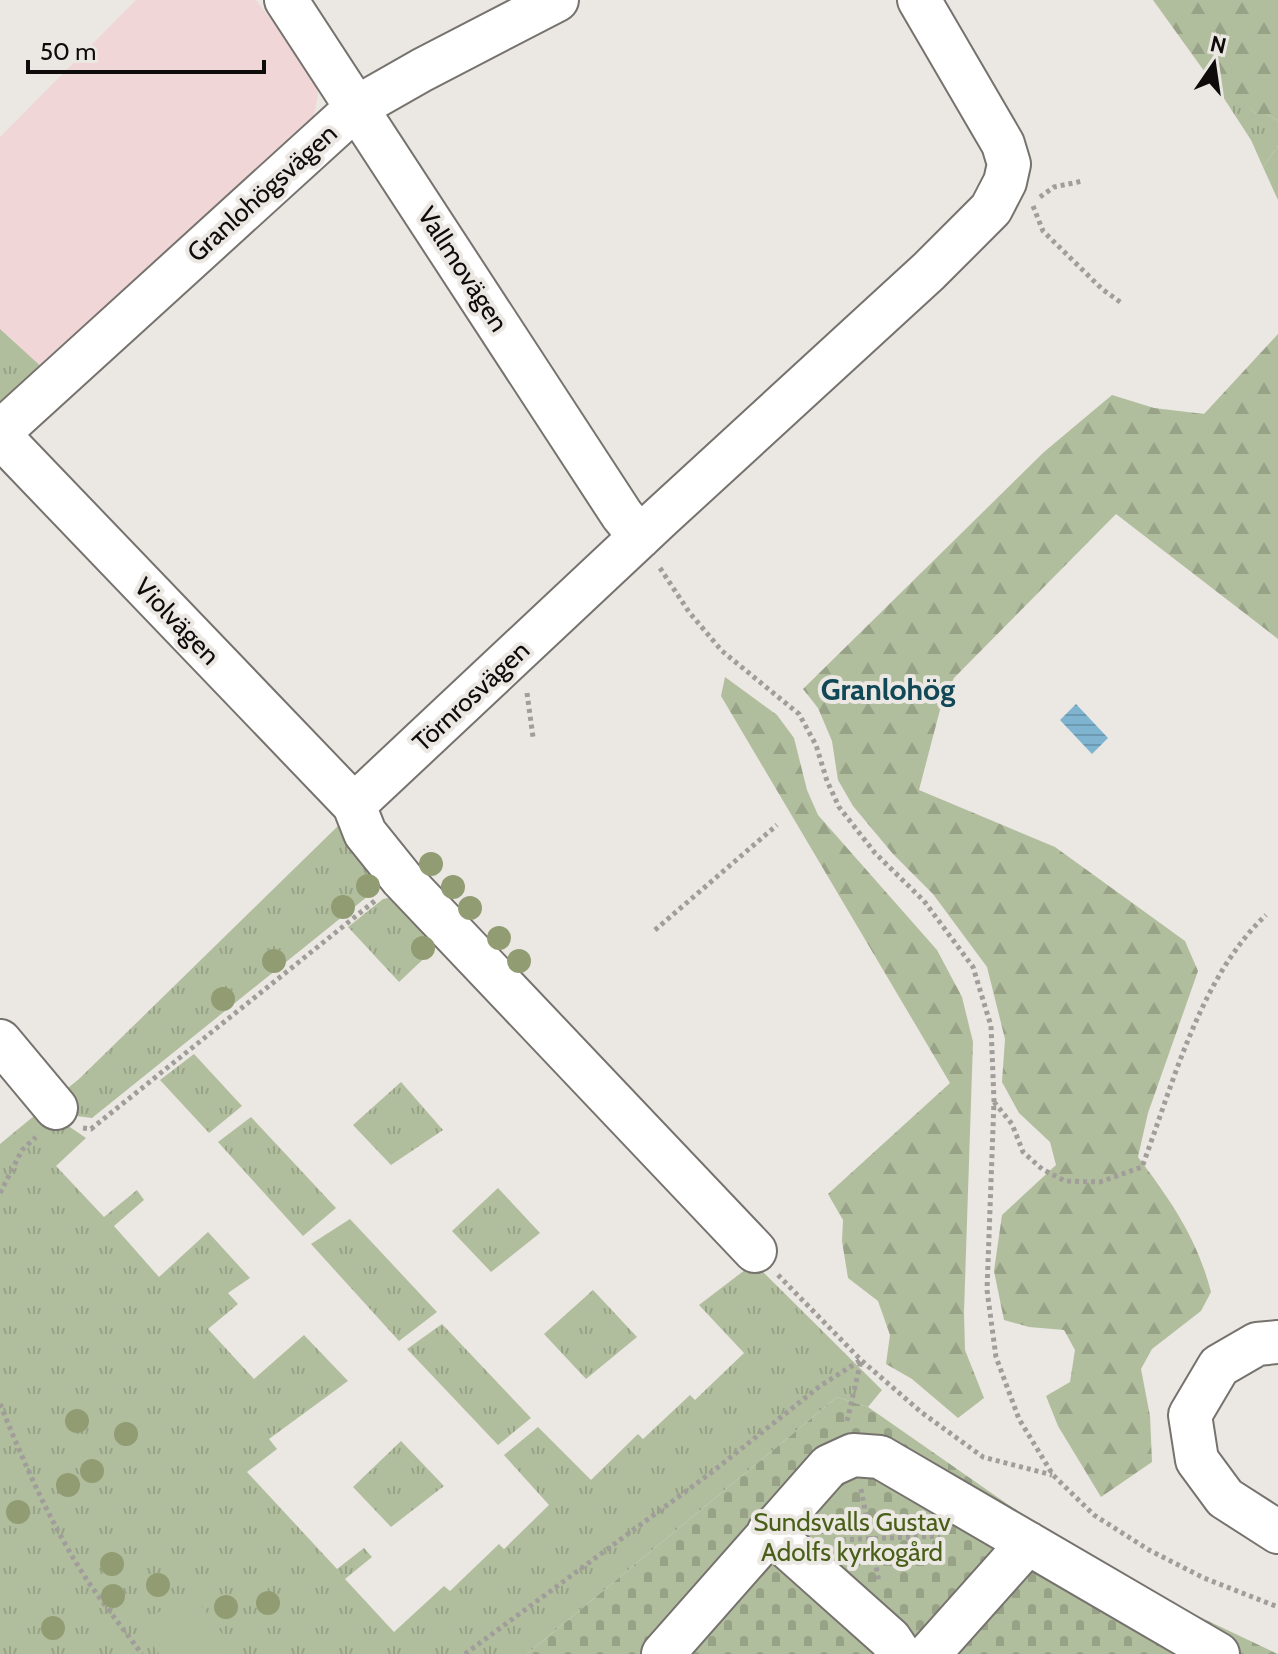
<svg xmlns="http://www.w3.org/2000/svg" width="1278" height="1654" font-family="Cabin,sans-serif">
	<defs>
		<pattern id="grass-tufts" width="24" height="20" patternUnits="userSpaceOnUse" patternTransform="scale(2)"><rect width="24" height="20" fill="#b1be9e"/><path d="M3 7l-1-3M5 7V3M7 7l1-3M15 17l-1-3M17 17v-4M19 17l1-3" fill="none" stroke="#97a287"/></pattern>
		<pattern id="forest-firs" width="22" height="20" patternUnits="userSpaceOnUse" patternTransform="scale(2)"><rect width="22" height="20" fill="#b1be9e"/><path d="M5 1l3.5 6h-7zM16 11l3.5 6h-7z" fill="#97a287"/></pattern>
		<pattern id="cemetery-stones" width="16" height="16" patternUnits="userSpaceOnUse" patternTransform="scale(2)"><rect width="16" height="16" fill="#b1be9e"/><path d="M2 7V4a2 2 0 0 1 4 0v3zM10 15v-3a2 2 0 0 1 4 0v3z" fill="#97a287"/></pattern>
		<pattern id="water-rules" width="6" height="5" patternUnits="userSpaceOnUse" patternTransform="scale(2)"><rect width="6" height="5" fill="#7fb4d0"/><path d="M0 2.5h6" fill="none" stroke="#6d9ab1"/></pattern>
	</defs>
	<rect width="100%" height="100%" fill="#ebe7e2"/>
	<!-- education -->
	<path fill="#f1d6d7" d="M136,0h120l57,73 5,21 -4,21 -269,255 -45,-41v-192z"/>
	<!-- grass -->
	<path fill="url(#grass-tufts)" d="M1237,94l19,20h11l11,7v25l-15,21 -12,-27 -26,-40z
		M0,329l45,41 -45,39z
		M340,824l43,60 -291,234 -16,-2 -18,-20 21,-17z
		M394,897l43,46 -5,8 -33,31 -51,-55 35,-28z
		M194,1054l48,52 -33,27 -49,-53z
		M401,1082l42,48 -52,35 -38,-40z
		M40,1111l24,12 22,15 -30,28 48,51 33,-27 7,10 -30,26 45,51 49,-45 42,46 -22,15 10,11 -30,25 46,50 50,-44 44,46 -79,58 8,10 -30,23 90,97 27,-21 8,9 -27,22 49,53 50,-46 6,5 49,-47 5,5 45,-44 -45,-50 34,-28 53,53 47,-46 5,5 47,-44 5,5 49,-47 -45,-48 55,-42 128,127 -14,17 -31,-10 -310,257h-527v-510z
		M251,1117l85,91 -33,28 -85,-94z
		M498,1188l42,45 -49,39 -39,-41z
		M350,1219l87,93 -38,29 -88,-97z
		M593,1290l44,47 -51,42 -42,-45z
		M442,1324l89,94 -33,27 -91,-96z
		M401,1441l43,45 -53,41 -38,-40z"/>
	<!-- forest -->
	<path fill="url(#forest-firs)" d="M1153,0h125v121l-11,-7h-11l-19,-19 -12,5z
		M1278,146v54l-15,-33z
		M1278,334v305l-162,-125 -162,164 -13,28 -22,84 136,57 130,94 13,30 -50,142 -10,44c33,44 59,81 73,135l-10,19 -49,38 -11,20 9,47 2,46 -51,35 -43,-71 -12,-30 24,-14 5,-32 -11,-20 -35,-3 -25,-7 -10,-49 8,-56 54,-50 -6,-23 -31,-29 -17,-31 3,-43 -18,-72 -54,-73 -40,-40 -40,-48 -15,-26 -6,-39 -14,-33 -15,-19 241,-237 68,-57 42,13 50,6z
		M725,677l52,38 17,23 13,52 11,25 119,135 25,47 11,45 -9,270 1,38 19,48 -26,20 -46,-39 -26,-15 4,-29 -12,-34 -30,-23 -6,-37 1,-21 -15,-26 122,-111 -229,-387z"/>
	<!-- cemetery -->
	<path fill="url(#cemetery-stones)" d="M837,1397l31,10 237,165 173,82h-751z"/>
	<!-- garden -->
	<path fill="#b1be9e" d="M190,1590l47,64h-78l-20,-28z"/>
	<!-- water -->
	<path fill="url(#water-rules)" d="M1076,704l32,34 -16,16 -32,-34z"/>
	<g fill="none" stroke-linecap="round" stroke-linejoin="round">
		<defs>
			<path id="minor" d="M286,0l336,515 18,22
				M0,432l357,-325 65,-37 135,-70
				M0,436l354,369 11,28 37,46 353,372
				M354,805l307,-288 268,-246 62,-62 14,-27 4,-18 -6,-20 -84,-144
				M0,1041l56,67
				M1278,1342l-21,2 -38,22 -29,49 7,45 28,38 53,34
				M769,1531l121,108 10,15
				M663,1654l166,-188 24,-11 27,2 338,197
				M929,1654l99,-111"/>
		</defs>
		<!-- minor casing -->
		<use href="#minor" stroke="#76726e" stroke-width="46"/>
		<!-- path -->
		<path stroke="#a19d9a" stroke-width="5" stroke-dasharray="4 4" stroke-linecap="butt" d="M1040,197l14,-10 29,-6
			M1033,206l10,25 59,58 21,15
			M660,568l29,44 33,39 77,63 17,31 11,36 12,26 36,46 49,48 49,66 18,59 3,75 -7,189 9,67 23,62 34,56 41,40 55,35 55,28 74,29
			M527,693l6,44
			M655,930l122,-105
			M994,1102l18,22 11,28 19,17 23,12 35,1 42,-15c31,-83 58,-190 124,-252
			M83,1128l8,1 285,-229
			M0,1193l22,-43 14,-13
			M778,1275l83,85 60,52 62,45 69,18
			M0,1404c25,61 51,121 87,176 17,25 37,50 55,74
			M847,1421l14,-60
			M861,1489l18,93
			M834,1540l106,-4
			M465,1654l247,-182 108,-86 41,-26"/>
		<!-- minor -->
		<use href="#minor" stroke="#fff" stroke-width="42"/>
	</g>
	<!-- trees -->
	<g fill="#929c73">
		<circle cx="431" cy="864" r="12"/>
		<circle cx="368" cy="886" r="12"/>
		<circle cx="453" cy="887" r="12"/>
		<circle cx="343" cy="907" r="12"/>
		<circle cx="470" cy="908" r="12"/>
		<circle cx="499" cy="938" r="12"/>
		<circle cx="423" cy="948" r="12"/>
		<circle cx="274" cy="961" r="12"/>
		<circle cx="519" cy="961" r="12"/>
		<circle cx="223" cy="999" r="12"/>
		<circle cx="77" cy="1421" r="12"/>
		<circle cx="126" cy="1434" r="12"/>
		<circle cx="92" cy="1471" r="12"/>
		<circle cx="68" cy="1485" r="12"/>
		<circle cx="18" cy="1512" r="12"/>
		<circle cx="112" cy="1564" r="12"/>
		<circle cx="158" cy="1585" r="12"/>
		<circle cx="113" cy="1596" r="12"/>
		<circle cx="268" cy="1603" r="12"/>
		<circle cx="226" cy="1607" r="12"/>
		<circle cx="53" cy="1628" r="12"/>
	</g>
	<g text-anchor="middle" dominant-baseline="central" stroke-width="8" stroke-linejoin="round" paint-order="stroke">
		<!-- street labels -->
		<g font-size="26" fill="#0e0c0b" stroke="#ebe7e2">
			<text transform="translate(262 193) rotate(-42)">Granlohögsvägen</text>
			<text transform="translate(463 269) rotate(57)">Vallmovägen</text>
			<text transform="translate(177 621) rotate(46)">Violvägen</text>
			<text transform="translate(471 696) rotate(-43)">Törnrosvägen</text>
		</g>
		<!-- park labels -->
		<g font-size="26" fill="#495f18" stroke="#ebe7e2">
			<text x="852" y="1522">Sundsvalls Gustav<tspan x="852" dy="30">Adolfs kyrkogård</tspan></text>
		</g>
		<!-- quarter labels -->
		<g font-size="30" font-weight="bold" fill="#114857" stroke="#ebe7e2">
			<text x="888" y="689">Granlohög</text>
		</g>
	</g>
	<!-- north arrow -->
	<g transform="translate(1214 64) rotate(13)" stroke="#ebe7e2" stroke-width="6" paint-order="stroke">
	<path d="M0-6L14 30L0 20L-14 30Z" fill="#0e0c0b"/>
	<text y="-12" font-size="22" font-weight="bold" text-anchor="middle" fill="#0e0c0b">N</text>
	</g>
	<!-- scale -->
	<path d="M28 60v12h236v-12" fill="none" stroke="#0e0c0b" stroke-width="4"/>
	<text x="40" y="60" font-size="24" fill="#0e0c0b" stroke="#ebe7e2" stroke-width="6" paint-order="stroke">50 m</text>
</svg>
